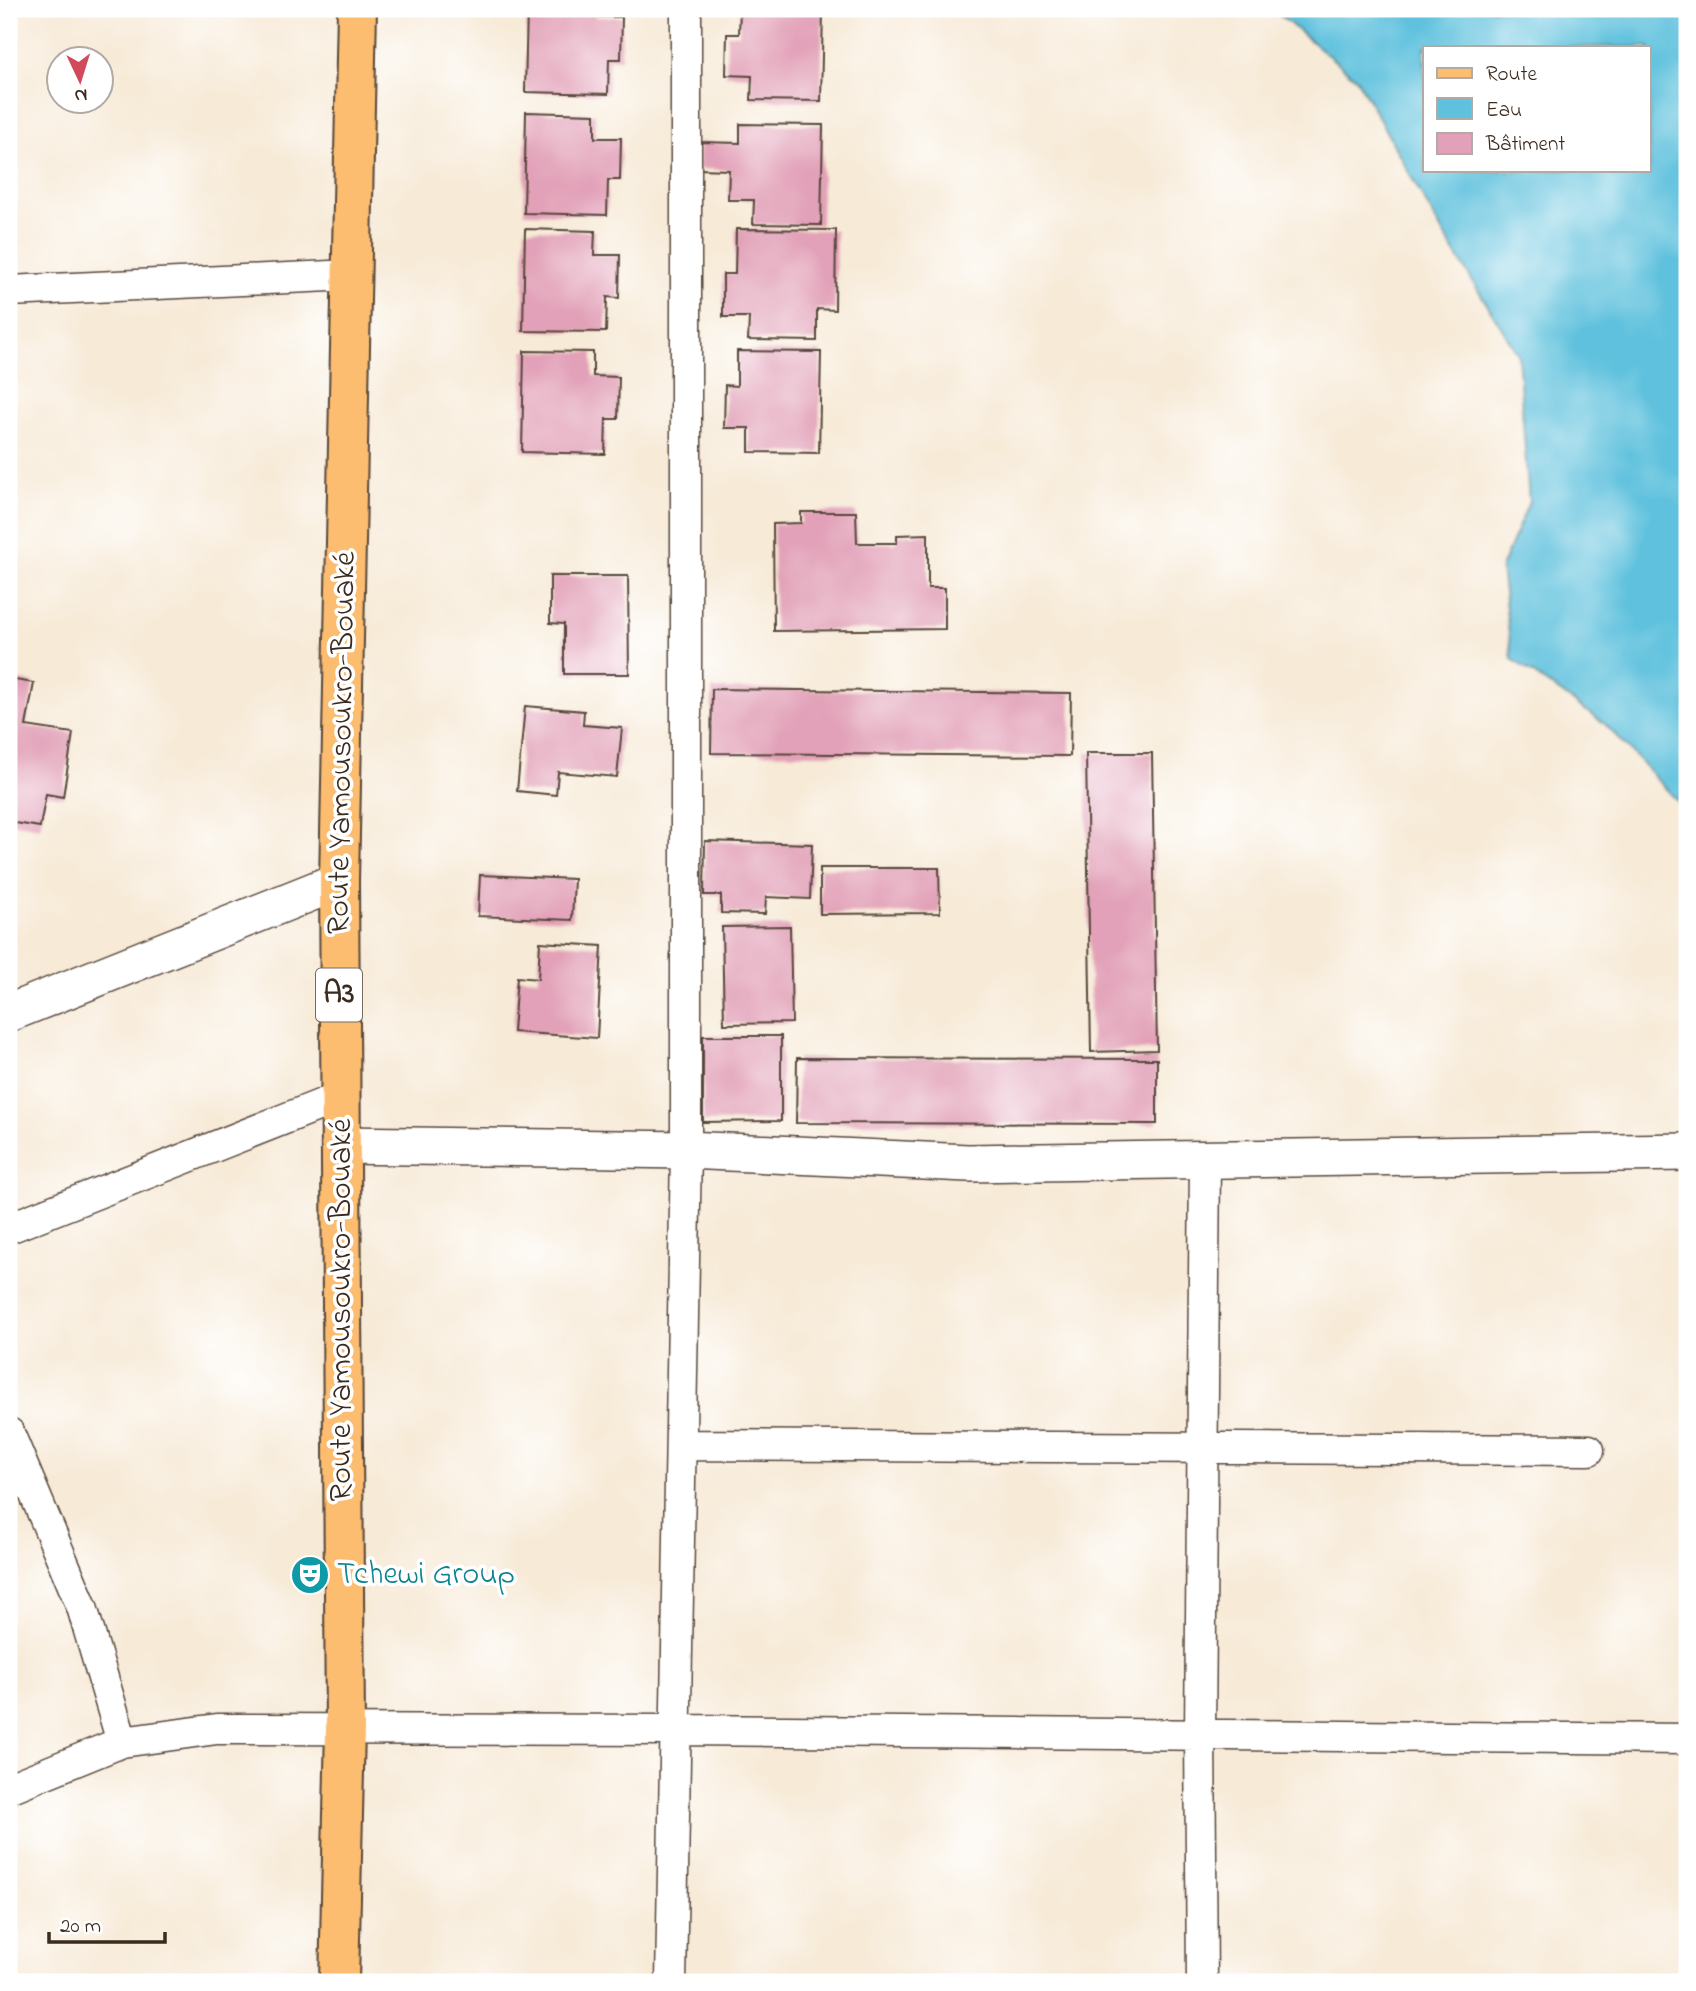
<svg xmlns="http://www.w3.org/2000/svg" width="1696" height="1991" font-family="'Indie Flower',sans-serif">
	<rect width="100%" height="100%" fill="#fff"/>
	<filter id="ink" filterUnits="userSpaceOnUse"><feTurbulence type="fractalNoise" baseFrequency=".0143" numOctaves="2"/><feDisplacementMap in="SourceGraphic" scale="14" xChannelSelector="R" yChannelSelector="G"/><feConvolveMatrix kernelMatrix="1 2 1 2 8 2 1 2 1" color-interpolation-filters="sRGB"/></filter>
	<filter id="wash" filterUnits="userSpaceOnUse"><feTurbulence type="fractalNoise" baseFrequency=".00686" numOctaves="4" result="noise"/><feDisplacementMap in="SourceGraphic" scale="28" xChannelSelector="R" yChannelSelector="G"/><feGaussianBlur stdDeviation="1.57" result="paint"/><feColorMatrix in="noise" values="0 0 0 0 0 0 0 0 0 0 0 0 0 0 0 0 0 1.4 0 .05"/><feComposite in="paint" operator="in"/></filter>
	<g filter="url(#wash)">
		<rect width="100%" height="100%" fill="#f7ead7"/>
		<!-- water -->
		<path fill="#5fc1dd" stroke="#4d767e" stroke-width="2" fill-rule="evenodd" d="M1272,9h415v802l-82,-87 -93,-65 -11,-91 28,-66 -11,-148 -76,-122 -85,-153zM1425,47h224v123h-224z"/>
		<g id="blocks">
			<!-- building -->
			<path fill="#e2a1b8" d="M527,9h69v8h26l-1,42h-12l-1,35 -83,-2z
				M740,9h83l-2,92 -70,-1 1,-24 -26,-1 1,-41h12z
				M526,112l69,2v24h26l-1,42h-12l-1,35 -83,-2z
				M740,124l83,1 -2,100 -68,-1 1,-24h-26l1,-30 -30,-1 1,-27 40,1z
				M525,229l70,2 -1,24h26l-1,43 -12,-1 -1,35 -83,-1z
				M736,229l100,1 -1,80 -18,-1v32l-69,-1 1,-23h-26v-43h12z
				M524,351l69,1v24l26,1 -1,42h-12l-1,35 -83,-2z
				M737,351l84,1 -2,101 -70,-1v-24h-25l1,-43 12,1z
				M801,512h55l1,31h40v-8l31,-1v54h17v41l-171,2 -1,-107 28,-1z
				M550,576h78l1,98h-65v-50l-14,-1z
				M9,679l25,4 -8,43 47,7 -10,64 -17,-3 -6,33 -31,-5z
				M712,689l359,4 -1,63 -359,-3z
				M525,706l59,5 -1,14 39,3 -5,49 -59,-5 -2,23 -39,-4z
				M1086,753h66l5,297 -66,2z
				M705,841l107,3 -2,55 -44,-2 -1,17 -44,-1v-18h-17z
				M820,868h119l1,45 -120,1z
				M480,875l94,4 -2,41 -94,-4z
				M790,926l2,97 -68,1 -2,-97z
				M540,942l62,4 -5,92 -84,-6 4,-55 21,2z
				M703,1036h78v85l-78,1z
				M797,1058l360,1v65l-361,-1z"/>
		</g>
	</g>
	<g filter="url(#ink)">
		<use href="#blocks" fill-opacity="0" stroke="#57473a" stroke-width="2"/>
		<g fill="none" stroke-linecap="round" stroke-linejoin="round">
			<defs>
				<path id="minor" d="M9,291l343,-16
					M9,1228l331,-131
					M9,1433l73,174 40,135
					M681,1445l908,5
					M9,1788l113,-46 95,-13 459,1 1011,9
					M671,1982l15,-832v-1141
					M1202,1982l-2,-248 5,-574"/>
				<path id="tertiary" d="M9,1013l330,-132
					M340,1145l346,5 282,13 719,-11"/>
				<path id="primary" d="M339,1982l6,-253 -6,-848 18,-872"/>
			</defs>
			<!-- minor casing -->
			<use href="#minor" stroke="#57473a" stroke-width="33"/>
			<!-- tertiary casing -->
			<use href="#tertiary" stroke="#57473a" stroke-width="40"/>
			<!-- primary casing -->
			<use href="#primary" stroke="#57473a" stroke-width="42"/>
			<!-- minor -->
			<use href="#minor" stroke="#fff" stroke-width="30"/>
			<!-- tertiary -->
			<use href="#tertiary" stroke="#fff" stroke-width="37"/>
			<!-- primary -->
			<use href="#primary" stroke="#fcbd6f" stroke-width="38"/>
		</g>
	</g>
	<!-- icons -->
	<defs>
		<symbol id="theatre-disc" viewBox="-11 -11 22 22"><circle r="9.5" fill="#0f9aa8" stroke="#fff"/><path d="M-5-5.5Q0-4 5-5.5V0Q5 5 0 6Q-5 5-5 0ZM-3.3-2.5H-1v1.5H-3.3ZM1-2.5H3.3v1.5H1ZM-2.8 1Q0 5.5 2.8 1Z" fill="#fff"/></symbol>
	</defs>
	<g fill-rule="evenodd">
		<use href="#theatre-disc" x="288" y="1553" width="44" height="44"/>
	</g>
	<g text-anchor="middle" dominant-baseline="central" stroke-width="7" stroke-linejoin="round" paint-order="stroke">
		<!-- shield labels -->
		<rect fill="#fff" stroke="#766a62" stroke-width="2" x="316" y="968.5" width="46" height="53" rx="5"/>
		<g font-size="30" font-weight="bold" fill="#3b2a1e">
			<text x="339" y="995">A3</text>
		</g>
		<!-- street labels -->
		<g font-size="32" fill="#3b2a1e" stroke="#fff">
			<text transform="translate(343 743) rotate(-89)">Route Yamousoukro-Bouaké</text>
			<text transform="translate(342 1310) rotate(-90)">Route Yamousoukro-Bouaké</text>
		</g>
		<!-- culture labels -->
		<g font-size="32" fill="#0d838f" stroke="#fff" text-anchor="start">
			<text x="337" y="1575">Tchewi Group</text>
		</g>
	</g>
	<!-- margin -->
	<rect width="1696" height="1991" fill="none" stroke="#fff" stroke-width="35"/>
	<!-- legend -->
	<rect x="1423" y="46" width="228" height="126" fill="#ffffff" stroke="#b1aaa5" stroke-width="2"/>
	<rect x="1437" y="68" width="35" height="10" fill="#fcbd6f" stroke="#b1aaa5" stroke-width="2"/>
	<text x="1486" y="80" font-size="21" fill="#3b2a1e">Route</text>
	<rect x="1437" y="98" width="35" height="21" fill="#5fc1dd" stroke="#b1aaa5" stroke-width="2"/>
	<text x="1486" y="116" font-size="21" fill="#3b2a1e">Eau</text>
	<rect x="1437" y="133" width="35" height="21" fill="#e2a1b8" stroke="#b1aaa5" stroke-width="2"/>
	<text x="1486" y="150" font-size="21" fill="#3b2a1e">Bâtiment</text>
	<!-- north arrow -->
	<g transform="translate(80 80) rotate(176)"><circle r="33" fill="#ffffff" stroke="#b1aaa5" stroke-width="2"/>
	<path d="M0-5L12 26L0 18L-12 26Z" fill="#d1495b"/>
	<text y="-10" font-size="19" font-weight="bold" text-anchor="middle" fill="#3b2a1e">N</text>
	</g>
	<!-- scale -->
	<path d="M49 1932v10h116v-10" fill="none" stroke="#3b2a1e" stroke-width="3.5"/>
	<text x="60" y="1932" font-size="21" fill="#3b2a1e" stroke="#ffffff" stroke-width="5" paint-order="stroke">20 m</text>
</svg>
